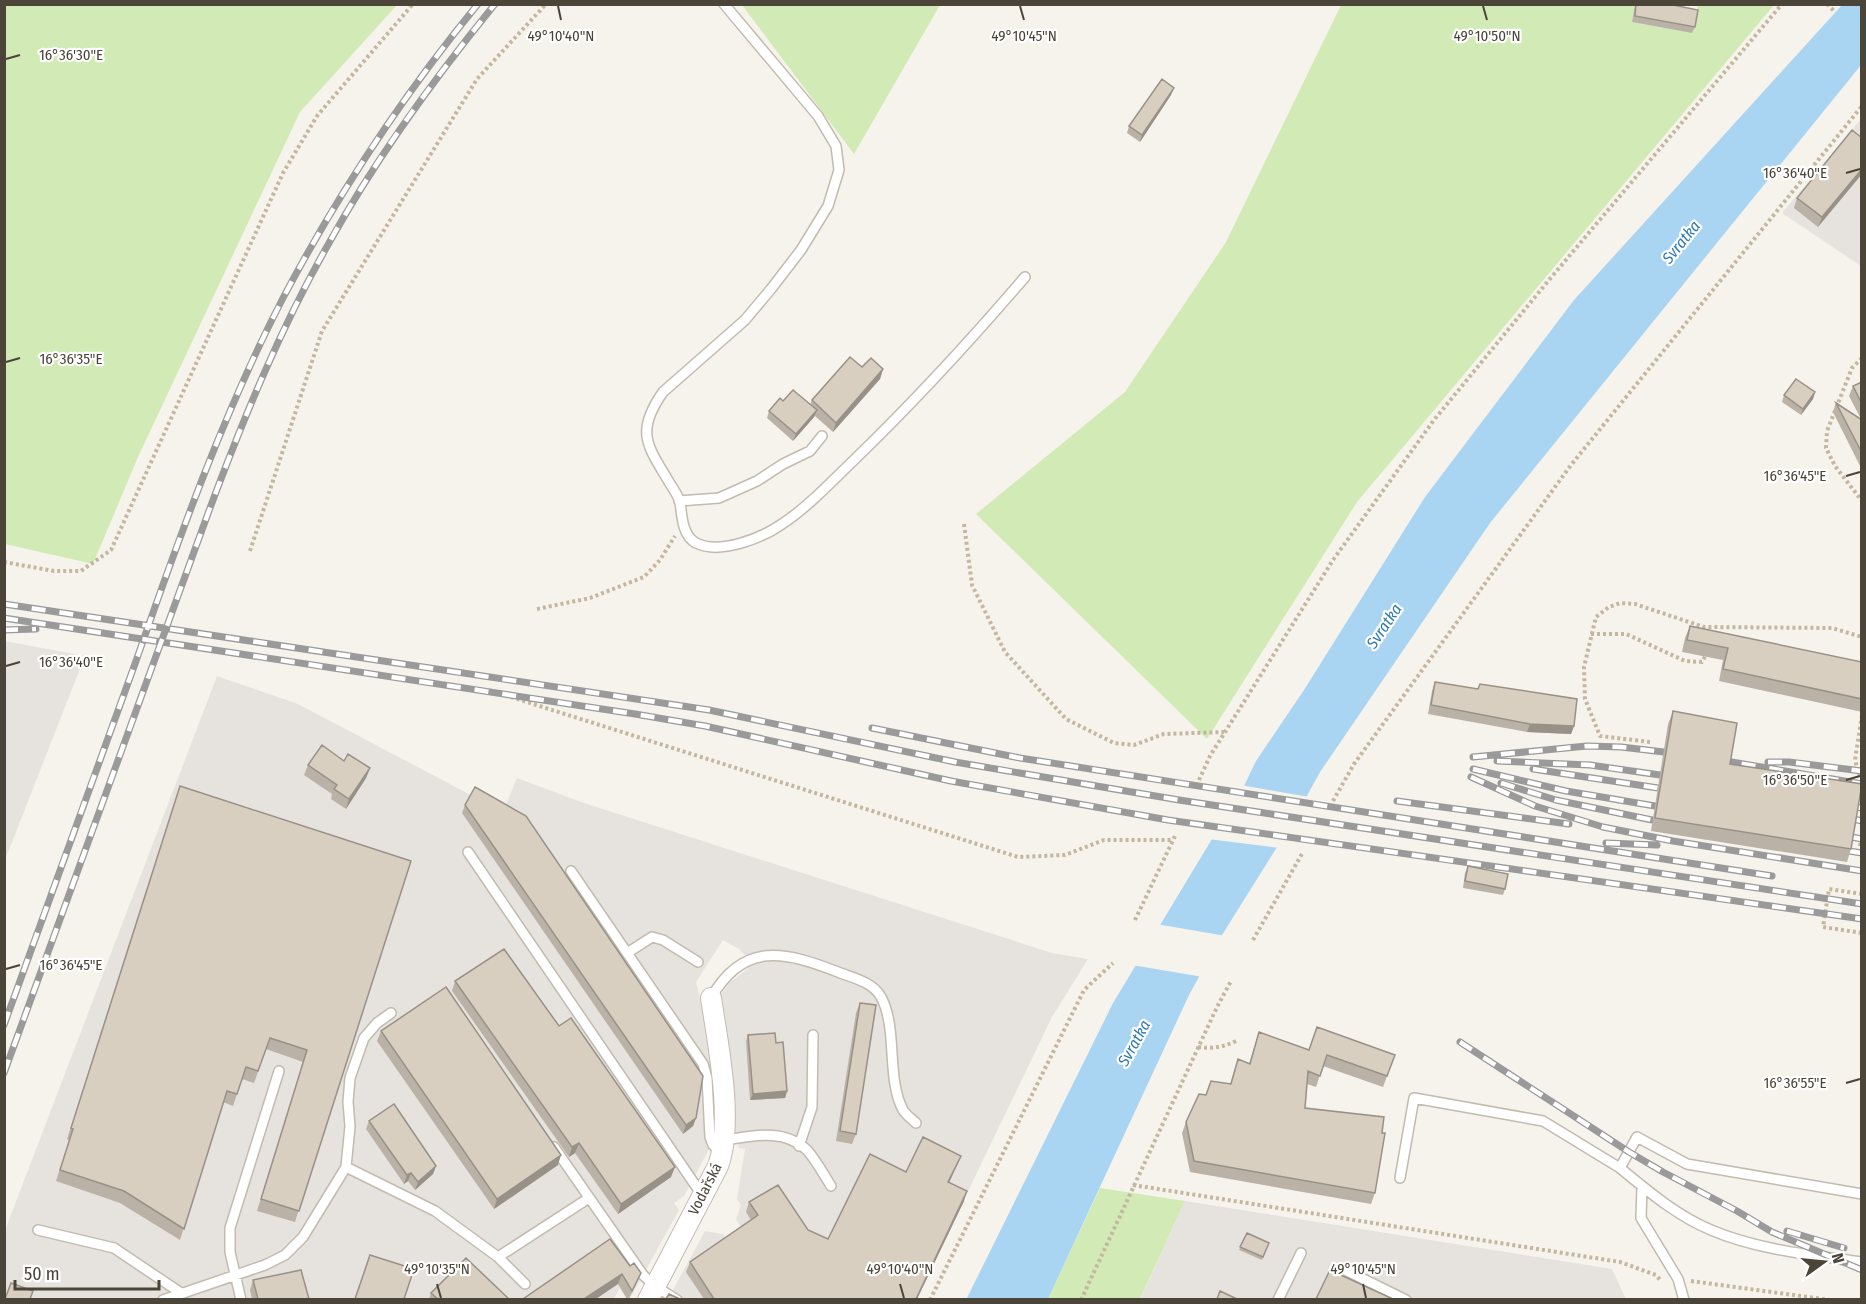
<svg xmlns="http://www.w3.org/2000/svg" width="1866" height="1304" font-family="'Fira Sans Condensed',sans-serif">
	<rect width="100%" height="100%" fill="#f6f3ec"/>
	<!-- industrial -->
	<path fill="#e6e2dd" d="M1861,119v147l-79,-53z
		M5,641l80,15 -80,204 -1,-219z
		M217,676l81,28 205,108 14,-34 64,24 471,151 36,6 -36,58 -136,282h-248l37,-68 18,3 6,8 16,-10 -9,-12 5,-15 -4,-6 8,-50 -6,-1 -6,-21 -13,-131 8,-12 22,-17 -5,-12 -6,-6 -16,-9 -27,42 19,85 1,69 -32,60 -10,7 5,7 -47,85 -6,2 -6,-9 -7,12 -608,-1 -1,-66z
		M1185,1201l427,68 14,30 -486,1z"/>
	<!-- green -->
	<path fill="#d2eab5" d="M5,4l392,1 -97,107 -162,345 -45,107 -88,-20z
		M742,5h198l-86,149z
		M1341,5h294l-3,17 60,11 6,-28h76l-417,497 -150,237 -231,-225 149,-122 101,-150z
		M1100,1188l85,13 -45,98h-92z"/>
	<!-- water -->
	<path fill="#a9d4f2" d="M1842,5h19v60l-371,458 -170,249 -28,51 -70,112 -33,60 -141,304 -82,1 147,-297 131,-217 12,-25 48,-71 121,-193 149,-197z"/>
	<!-- pier -->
	<path fill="#f6f3ec" d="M1240,785l70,12 -31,51 -71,-9z
		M1156,924l70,12 -23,41 -71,-12z"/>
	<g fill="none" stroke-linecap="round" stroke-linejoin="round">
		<defs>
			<path id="lane" d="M724,4l94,112 18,30 3,24 -11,36 -27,44 -30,39 -26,31 -82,72c-28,40 -16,53 6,90 4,6 9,14 11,20 2,14 2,33 16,41 24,12 66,-5 86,-19 26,-17 49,-42 72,-64 60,-58 117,-120 171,-183
				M679,501l40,-3 38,-17 26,-17 27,-13 12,-15
				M468,852l234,343
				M571,871l132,193 4,14 3,59 3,8 7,7
				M627,953l25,-16 11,3 35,22
				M711,998c33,-58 75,-46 127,-26 15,6 35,10 43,25 17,31 5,81 22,113 3,5 9,9 13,13
				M725,1140c28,-4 59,-12 82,10 9,10 17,25 24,36
				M799,1146l13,-39 1,-72
				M554,1147l89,128 12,11 22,14
				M346,1167l89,44 63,46 27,27
				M1400,1178l14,-80 129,23 77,47
				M1642,1186l-1,32 37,61 6,21
				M1862,1194l-175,-30 -50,-27 -17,31c28,23 57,48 91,62 47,20 101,25 151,32
				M38,1230l76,18 67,45
				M498,1257l91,-59
				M1345,1270l61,30
				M163,1300l102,-35 20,-10 18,-18 43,-70 4,-41 -2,-24 2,-24 14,-40 13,-15 14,-10
				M241,1300l-11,-48v-24l49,-157
				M1278,1300l23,-47"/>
			<path id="street" d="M648,1300l70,-134c16,-43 0,-122 -7,-168"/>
		</defs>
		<!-- lane casing -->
		<use href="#lane" stroke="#c2bbae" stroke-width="12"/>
		<!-- street casing -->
		<use href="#street" stroke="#c2bbae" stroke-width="22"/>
		<!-- path -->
		<path stroke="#c4b79f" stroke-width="4" stroke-dasharray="3 3" stroke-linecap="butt" d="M1827,4l8,8
			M1862,358l-10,10 -25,63 -1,17 9,18 27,35
			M964,524l8,61 33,67 61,67 48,24 20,2 30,-11 60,-2
			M250,551l72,-220 155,-252 69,-75
			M4,562l50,9h27l30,-21 172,-377 34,-57 96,-112
			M537,609l53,-11 54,-21 16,-17 15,-24
			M1591,634h35l59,27 17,1 5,-9
			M511,697l507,160 47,-2 39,-15h67
			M1862,715l-7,45 7,25
			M1650,742l-50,-6 -15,-37 -1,-32 12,-50 13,-10 11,-4 15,1 69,23 128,1 30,9
			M1199,780l11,-24 123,-196 101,-140 115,-140 233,-276
			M1333,801l21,-37 217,-299 291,-359
			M1860,846l2,-13
			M1862,894l-33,-5 -6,38 39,6
			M1135,920l40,-84
			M1253,940l50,-88
			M1198,1047c14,2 26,0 38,-6
			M1133,1185l487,77 36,13 5,6
			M1691,1281l139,19
			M930,1300l154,-310 29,-27
			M1081,1300l136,-293 14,-26"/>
		<!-- lane -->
		<use href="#lane" stroke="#fff" stroke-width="9"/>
		<!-- street -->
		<use href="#street" stroke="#fff" stroke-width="20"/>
		<defs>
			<path id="rail" d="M4,604l705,106 246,52 224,38 683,104
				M4,618l631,96 70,12 246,55 217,39 694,99
				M4,630l32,-1
				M872,728l148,30 752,118
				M1473,757l114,-11 34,1 60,7
				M1714,759l148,25
				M1497,761l93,4 70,10
				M1768,762h21l73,9
				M1473,769l93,22 89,15
				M1533,769l125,19
				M1471,777l64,29 68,21 70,14 189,30
				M1501,783l55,17 96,20
				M1397,801l172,23
				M1855,807l7,1
				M1853,819l9,2
				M1851,837l11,2
				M1606,843l51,2
				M1849,851l13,2
				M4,1025c44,-122 88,-243 132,-364 43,-123 87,-247 147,-363 55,-104 120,-203 195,-294
				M1460,1042l169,110 34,20 74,39 35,21 90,38
				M4,1073l206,-565c34,-91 71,-181 119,-265 47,-85 104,-163 166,-239
				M1787,1231l57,17"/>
		</defs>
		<!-- rail casing -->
		<use href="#rail" stroke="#9a9a9a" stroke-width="7"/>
		<!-- rail -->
		<use href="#rail" stroke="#fff" stroke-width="4.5" stroke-dasharray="14" stroke-linecap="butt"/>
	</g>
	<!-- wall -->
	<path fill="#bab2a6" d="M1635,4h33l27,23 -3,6 -60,-11z
		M1171,95l-31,47 -13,-9 2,-7z
		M1862,138l-44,89 -24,-19 3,-10z
		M862,367l21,2 -3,10 -47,53 -18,-16 -22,25 -26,-23 2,-7 41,-6 2,-5z
		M1862,382v88l-29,-58 3,-9 25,16 -12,-23 4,-10z
		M1815,392l-2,7 -12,16 -19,-13 2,-7z
		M1690,626l172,36v50l-143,-31 4,-21 -41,-8 3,-14z
		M1435,682l139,44 -3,8 -44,-2 -99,-18 4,-23z
		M1673,711l57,53 121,85 -4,13 -196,-31 17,-107z
		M344,761l26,7 -4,10 -20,31 -15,-10 1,-5 -28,-19 4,-10z
		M180,786l231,75 -116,361 -38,-11 46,-149 -37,-13 -12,34 -12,-4 -9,27 -10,-4 -43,138 -60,-37 -64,-22 13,-41 -2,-1z
		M465,805l231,313 -3,8 -10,8 -221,-321z
		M1468,866l37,23 -2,6 -40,-7 2,-15z
		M455,981l104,45 112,151 -53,37 -43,-61 -6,4 -117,-166z
		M860,1003l-4,131 -4,10 -16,-3 20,-128z
		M381,1031l177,134 -64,44 -117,-168z
		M1259,1032l50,18 86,5 -12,32 -60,-21 -7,21 -9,-3 -2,24 77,25 -7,60 -4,11 -181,-32 -8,-39 4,-11 19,-27 25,-11 8,-25 11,5z
		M748,1035l39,56 -2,7 -35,2 -4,-59z
		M369,1121l67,45 -3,8 -18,16 -7,-9 -4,3 -38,-55z
		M957,1165l-8,17 15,19 -47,98h-213l-18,-27 4,-10 61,-42 -5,-8 3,-10 79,37 78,-67z
		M1247,1233l22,10 -7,17 -23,-10z
		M630,1266l11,7 -12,26h-2l-9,-15 -95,15z
		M253,1280l56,19h-57l-2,-9z
		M431,1293l78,6h-80z"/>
	<!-- shaded-wall -->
	<path fill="#979187" d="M1174,88l-3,7 -31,47 2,-7z
		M1862,169v5l-44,53 4,-10z
		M883,369l-3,10 -47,53 3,-9z
		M1815,392l-2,7 -12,16 2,-6z
		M817,410l-3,7 -21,24 3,-7z
		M1530,724l44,2 -3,8 -44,-2z
		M370,768l-4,10 -20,31 3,-10z
		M787,1091l-2,7 -35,2 3,-6z
		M696,1118l-3,8 -10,8 3,-9z
		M579,1143l-4,10 -6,4 3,-10z
		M561,1155l-3,10 -64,44 3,-10z
		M961,1156l-16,36 3,-10z
		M436,1166l-3,8 -18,16 3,-8z
		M675,1167l-4,10 -53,37 3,-10z
		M411,1173l-3,8 -4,3 3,-9z
		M967,1191l-3,10 -47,98h-1z
		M622,1274l-4,10 -22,15h-12z"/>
	<!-- building -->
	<path fill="#d8cfc1" stroke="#979187" stroke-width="1.5" d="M1636,4h32l30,6 -3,17 -60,-11z
		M1162,79l12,9 -32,47 -13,-9z
		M1852,130l10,8v31l-40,48 -25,-19z
		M850,357l12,10 9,-9 12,11 -47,54 -24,-23z
		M1796,379l19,13 -12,17 -19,-14z
		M1862,382v22l-9,-18z
		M793,390l24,20 -21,24 -27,-23 11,-13 3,3z
		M1836,403l26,17v33z
		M1690,626l172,36v37l-139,-30 5,-21 -41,-8z
		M1435,682l43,7 2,-5 97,15 -3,27 -44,-2 -99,-19z
		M1673,711l64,12 -7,41 132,20 -11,65 -196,-31z
		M322,745l22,16 4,-7 22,14 -21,31 -15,-10 3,-4 -29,-20z
		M180,786l231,75 -112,350 -38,-12 46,-149 -37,-12 -12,33 -12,-4 -9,27 -10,-3 -43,138 -60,-38 -64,-21 13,-41 -2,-1z
		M475,787l51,29 177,260 -7,42 -10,7 -221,-320z
		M1468,866l40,8 -3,15 -40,-8z
		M504,949l55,77 12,-8 104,149 -54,37 -42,-61 -7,4 -117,-166z
		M446,987l115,168 -64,44 -116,-168z
		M860,1003l16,2 -20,129 -16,-3z
		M1317,1027l78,28 -8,21 -60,-21 -7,21 -12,-5 -3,37 79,9 -2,16h3l-10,60 -181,-32 -8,-39 13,-28 7,1 5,-14 20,3 7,-25 12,5 9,-32 50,18z
		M775,1033l1,10 7,-1 4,49 -34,3 -5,-59z
		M394,1104l42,62 -18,16 -7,-9 -4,2 -38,-54z
		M923,1137l38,19 -13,26 19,9 -51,108h-202l-24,-37 68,-47 -9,-13 29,-17 30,45 20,9 42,-85 36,18z
		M1247,1233l22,10 -6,14 -23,-10z
		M610,1239l20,27 4,-3 7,10 -9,18 -10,-17 -38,25h-61z
		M370,1255l44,14 -10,30h-49z
		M466,1258l43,41h-71l-7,-6z
		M301,1270l8,29h-51l-5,-19z
		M1330,1270l63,29h-77z
		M11,1283l22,8 -3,8h-25z
		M1220,1291l17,8h-20z
		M669,1294l11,5h-14z"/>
	<!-- ticks -->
	<path fill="none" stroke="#4b4439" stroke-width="2" d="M558,6l3,14M1020,6l4,14M1483,6l4,14M6,59l14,-4M1846,173l14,-4M6,362l14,-4M1846,476l14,-4M6,666l14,-4M1846,780l14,-4M6,969l14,-4M1846,1083l14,-4M437,1284l4,14M900,1284l4,14M1363,1284l3,14"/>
	<g text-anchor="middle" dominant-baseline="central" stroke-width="4.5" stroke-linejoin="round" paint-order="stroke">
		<!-- street labels -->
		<g font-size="15" fill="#4b4439" stroke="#fff">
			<text transform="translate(705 1189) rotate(-63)">Vodařská</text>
		</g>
		<!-- water labels -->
		<g font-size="16" font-style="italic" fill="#2e7ab2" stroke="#fff">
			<text transform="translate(1681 242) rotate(-51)">Svratka</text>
			<text transform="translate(1384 626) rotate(-56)">Svratka</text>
			<text transform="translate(1134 1043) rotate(-61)">Svratka</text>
		</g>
	</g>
	<g font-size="15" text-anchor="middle" fill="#4b4439" stroke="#fff" stroke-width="4.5" stroke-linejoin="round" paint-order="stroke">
		<text x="561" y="41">49°10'40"N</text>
		<text x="1024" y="41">49°10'45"N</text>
		<text x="1487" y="41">49°10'50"N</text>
		<text x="71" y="60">16°36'30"E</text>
		<text x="1795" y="178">16°36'40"E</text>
		<text x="71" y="364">16°36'35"E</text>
		<text x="1795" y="481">16°36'45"E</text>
		<text x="71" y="667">16°36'40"E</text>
		<text x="1795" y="785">16°36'50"E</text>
		<text x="71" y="970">16°36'45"E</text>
		<text x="1795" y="1088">16°36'55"E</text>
		<text x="437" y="1274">49°10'35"N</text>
		<text x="900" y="1274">49°10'40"N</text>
		<text x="1363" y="1274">49°10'45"N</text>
	</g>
	<!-- border -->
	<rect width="1866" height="1304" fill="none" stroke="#4b4439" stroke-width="12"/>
	<!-- north arrow -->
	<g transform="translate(1824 1262) rotate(75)" stroke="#ffffff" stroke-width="4.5" paint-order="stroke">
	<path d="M0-4.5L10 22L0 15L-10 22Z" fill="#4b4439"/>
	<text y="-9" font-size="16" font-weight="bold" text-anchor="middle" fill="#4b4439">N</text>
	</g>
	<!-- scale -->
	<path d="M15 1280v9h144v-9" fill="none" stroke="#4b4439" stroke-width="3"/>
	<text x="24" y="1280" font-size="18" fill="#4b4439" stroke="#ffffff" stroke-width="4.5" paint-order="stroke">50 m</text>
</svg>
